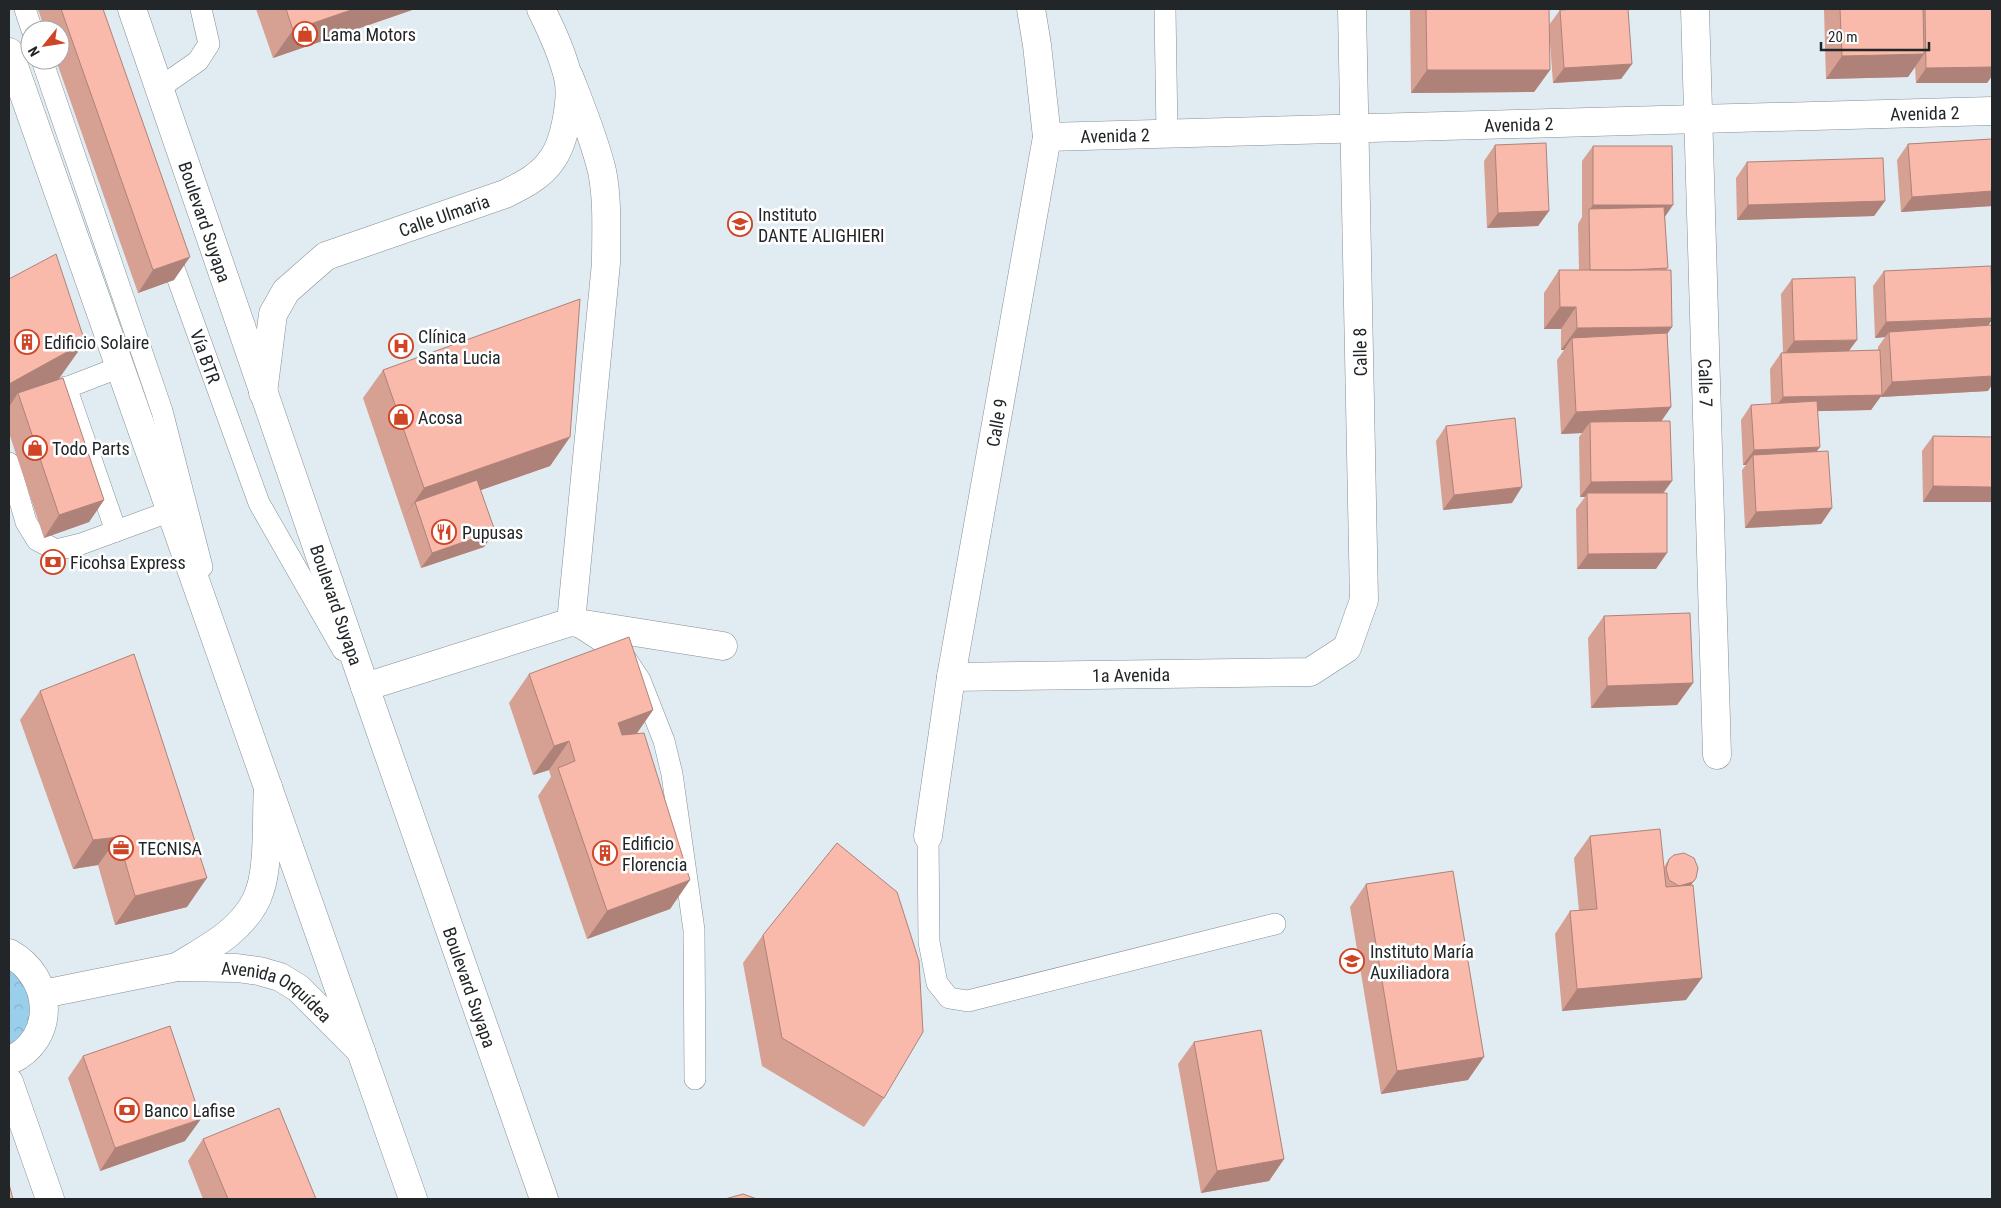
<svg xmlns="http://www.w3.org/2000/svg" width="2001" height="1208" font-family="'Roboto Condensed',sans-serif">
	<defs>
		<pattern id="park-crowns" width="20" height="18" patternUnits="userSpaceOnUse" patternTransform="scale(1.25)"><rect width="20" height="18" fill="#9acfec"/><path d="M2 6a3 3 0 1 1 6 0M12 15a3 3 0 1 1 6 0" fill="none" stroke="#84b2ca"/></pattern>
	</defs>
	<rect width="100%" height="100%" fill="#e0ebf2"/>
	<!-- park -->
	<path fill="url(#park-crowns)" d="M9,966l19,21 4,26 -11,24 -12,10z"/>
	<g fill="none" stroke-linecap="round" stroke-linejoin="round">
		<defs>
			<g id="lane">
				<path d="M25,9l7,21"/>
				<path d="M1165,9l2,125"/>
				<path d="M42,60l120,351 40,156"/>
				<path d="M158,89l40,-28 11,-17 -8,-35"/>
				<path id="s1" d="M167,249l92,254 84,147"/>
				<path d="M66,387l50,144"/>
				<path d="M9,410l111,-43"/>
				<path d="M9,463l17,59 11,18 19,10 25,-6 90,-33"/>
				<path d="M578,626l46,30 16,24 24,61 8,33 22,156 1,149"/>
				<path d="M928,836l1,106 8,41 12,15 19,3 307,-77"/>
			</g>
			<g id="street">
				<path id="s2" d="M1695,9l22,746"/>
				<path d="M569,76c12,31 25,62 33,95 6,30 4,62 4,92l-35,359"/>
				<path id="s3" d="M1047,137l945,-26"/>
				<path id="s4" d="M951,677l359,-5 37,-24 17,-48 -12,-591"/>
				<path d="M365,687l206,-65 152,24"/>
				<path id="s5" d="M268,787c-2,29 1,77 -8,103 -5,17 -18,32 -31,43 -15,13 -35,23 -52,34l60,1 22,3 21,6 18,11 63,63"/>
				<path id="s6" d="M928,836l23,-159 96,-540 -10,-92 -6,-36"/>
				<path d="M9,953c44,24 49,86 0,108"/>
				<path d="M43,994l134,-27"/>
				<path d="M9,1082l41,117"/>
			</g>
			<g id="secondary">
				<path id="s7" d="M263,393l10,-79 13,-23 40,-35 179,-62c16,-8 35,-17 46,-33 14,-18 23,-66 16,-88 -6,-22 -16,-44 -26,-64"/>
			</g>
			<g id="primary">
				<path id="s8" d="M132,9l233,678 179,512"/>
				<path d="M9,52l404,1147"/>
			</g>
		</defs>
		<!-- lane casing -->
		<use href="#lane" stroke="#859095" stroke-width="22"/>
		<!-- street casing -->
		<use href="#street" stroke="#859095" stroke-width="29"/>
		<!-- secondary casing -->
		<use href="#secondary" stroke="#859095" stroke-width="29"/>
		<!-- primary casing -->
		<use href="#primary" stroke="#859095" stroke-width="29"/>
		<!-- lane -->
		<use href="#lane" stroke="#fff" stroke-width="21"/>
		<!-- street -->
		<use href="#street" stroke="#fff" stroke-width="28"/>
		<!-- secondary -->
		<use href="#secondary" stroke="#fff" stroke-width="28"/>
		<!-- primary -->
		<use href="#primary" stroke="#fff" stroke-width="28"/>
	</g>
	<!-- wall -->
	<path fill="#d6a093" d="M38,9h65l71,271 -36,13 -82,-233h4v-30h-15z
		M256,9h159l-142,49z
		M1410,9h139v16l11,-15 72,54 -11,15 -68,4 -4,-54 1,41 -16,22 -123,1z
		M1824,9h168v67l-5,7h-71l-1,-16 -7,10 -82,2z
		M1992,139v67l-91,6 -4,-52 11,-16z
		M1495,145l54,66 -11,15 -51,2 -3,-67z
		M1593,146l72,70 2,54 5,57 -5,7 4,73 -10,14 11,60 -9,12 -7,76h-79l-1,-60 9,-12h-5l-1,-60 3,-4 -21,1 -4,-74 7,-10h-3v-21h-17v-36l15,-23h20l-1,-46 4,-7v-56z
		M1747,162l138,39 -11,15 -137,4 -1,-42z
		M1884,271l108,49 -4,5v66l-107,6v-2l-10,15 -53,1 -2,41 16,56 -11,16 -76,4 -3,-58 4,-5h-3l-2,-45 10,-15 20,-1 -1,-35 11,-16h2l-2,-59 11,-15 57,72 29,-1v-3l7,-10 -10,1 -2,-52z
		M9,279l49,101 46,120 -15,22 -45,16 -35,-105z
		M383,370l187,67 -20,29 -70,24 15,41 -11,16 -63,21 -58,-170z
		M1446,426l66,77 -69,7 -7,-69z
		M1933,436l59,1 -69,65 -1,-51z
		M1604,616l89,67 -16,22 -86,3 -3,-70z
		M529,674l124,36 -17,24 54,146 -20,29 -83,30 -49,-143 13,-19 -2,-7 -16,5 -24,-72z
		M40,691l147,216 -72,18 -17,-60 -25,4 -53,-149z
		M1590,836l74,31 5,-8 27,19 -5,7 -5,115 -124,11 -7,-77 15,-23h9l-5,-53z
		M1366,884l102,196 -87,14 -31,-187z
		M763,935l121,163 -20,29 -102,-61 -19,-103z
		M1194,1042l90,117 -15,22 -68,12 -23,-129z
		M83,1056l102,85 -85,30 -32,-93z
		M203,1139l113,60h-113l-15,-38z"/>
	<!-- shaded-wall -->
	<path fill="#ae8278" d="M354,9h61l-142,49 20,-28z
		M1924,54l-16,23 -82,2 16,-23z
		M1632,64l-11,15 -68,4 11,-15z
		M1992,67v9l-5,7h-71l10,-15z
		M1427,70h123l-16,22 -123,1z
		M1992,191v15l-91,6 11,-15z
		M1885,201l-11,15 -137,4 11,-15z
		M1593,205h80l-11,16 -73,-10z
		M1549,211l-11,15 -51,2 11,-15z
		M190,257l-16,23 -36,13 15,-23z
		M1560,307h16l-15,22h-17z
		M1992,318v2l-9,13 -94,-1 -4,5 -10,1 11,-16z
		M1672,327l-16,22 -84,-11 -8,12h-3l16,-22z
		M1857,340l-11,15 -63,1 11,-15z
		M85,342l-27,38 -40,13 -9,14v-23z
		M1992,376v9l-4,6 -107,6 11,-15z
		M1882,395l-11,15 -99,2 11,-15z
		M1671,407l-15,22 -66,-7 -8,11 -21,1 15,-22z
		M570,437l-20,29 -132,46 -3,-10 -11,15 20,-29z
		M1820,447l-11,15 -56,-7 -7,10h-3l11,-15z
		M1672,481l-11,15 -74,-3 -2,4h-5l11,-15z
		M1933,486l59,1v15h-69z
		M1522,487l-10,16 -69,7 11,-15z
		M104,500l-15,22 -45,16 15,-23z
		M1832,508l-11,16 -76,4 11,-16z
		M495,531l-11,16 -63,21 11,-15z
		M1667,553l-11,16h-79l11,-15z
		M1693,683l-16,22 -86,3 16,-22z
		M653,710l-20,29 -35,13 20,-29z
		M569,741l-20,29 -16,5 21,-29z
		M118,837l-20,28 -25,4 20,-29z
		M207,878l-20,29 -72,18 20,-29z
		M1696,878l-6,8h-11z
		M690,880l-20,29 -83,30 20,-28z
		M1702,978l-16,22 -124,11 15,-22z
		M1484,1057l-16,23 -87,14 16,-23z
		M201,1119l-16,22 -85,30 15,-23z
		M1284,1159l-15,22 -68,12 16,-22z"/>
	<!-- building -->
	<path fill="#f9baab" stroke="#ae8278" d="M61,9h42l87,248 -37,13z
		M286,9h68l-61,21z
		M1426,9h123l1,61h-123z
		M1576,9h52l4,55 -68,4 -4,-58z
		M1840,9h83l1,45 -82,2z
		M1925,9h67v58l-66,1z
		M1992,139v52l-80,6 -4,-53z
		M1546,143l3,68 -51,2 -3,-68z
		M1593,146h79l1,59h-80z
		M1883,158l2,43 -137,4 -1,-43z
		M1664,207l4,61 -39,2h-39l-1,-61z
		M56,254l29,88 -76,42v-105z
		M1991,266l1,52 -106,4 -2,-51z
		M1559,270h112l1,57 -95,1 -1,-21h-16z
		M1855,277l2,63 -63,1 -2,-62z
		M580,299l-10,138 -146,51 -41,-118z
		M1992,325v51l-100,6 -3,-50z
		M1667,333l4,74 -95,5 -4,-74z
		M1880,350l2,45 -99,2 -2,-44z
		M63,378l41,122 -45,15 -41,-122z
		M1817,401l3,46 -66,3 -3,-45z
		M1515,418l7,69 -68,8 -8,-69z
		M1670,421l2,60 -81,1 -1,-60z
		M1933,436l59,1v50l-59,-1z
		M1828,451l4,57 -76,4 -3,-57z
		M477,480l18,51 -63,22 -17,-51z
		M1587,493h80v60l-79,1z
		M1690,613l3,70 -86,3 -3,-70z
		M629,637l24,73 -35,13 4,12 22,-2 46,147 -83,31 -49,-143 17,-7 -6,-20 -15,5 -25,-72z
		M134,654l73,224 -72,18 -17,-59 -25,3 -53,-149z
		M1660,829l6,58 27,-2 9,93 -125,11 -7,-78 27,-2 -7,-73z
		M837,843l60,49 22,69 4,71 -39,66 -102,-60 -19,-103z
		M1684,853l10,5 4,10 -2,10 -3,4 -14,4 -10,-6 -3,-11 3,-10 5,-4z
		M1453,871l31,186 -87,14 -31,-187z
		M170,1026l31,93 -86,29 -32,-92z
		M1261,1030l23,129 -67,12 -23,-129z
		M279,1108l37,91h-88l-25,-60z
		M9,1184l4,15h-4z
		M743,1194l14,5h-32z"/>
	<!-- icons -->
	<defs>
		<symbol id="shop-ring" viewBox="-11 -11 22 22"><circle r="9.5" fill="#fff" stroke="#cf4525" stroke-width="1.5"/><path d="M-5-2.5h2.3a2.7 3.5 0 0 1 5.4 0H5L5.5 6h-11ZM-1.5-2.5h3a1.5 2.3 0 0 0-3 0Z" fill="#cf4525"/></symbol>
		<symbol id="school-ring" viewBox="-11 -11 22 22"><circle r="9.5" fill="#fff" stroke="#cf4525" stroke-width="1.5"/><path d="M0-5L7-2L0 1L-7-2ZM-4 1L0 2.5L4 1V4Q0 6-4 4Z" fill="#cf4525"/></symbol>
		<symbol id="building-ring" viewBox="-11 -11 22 22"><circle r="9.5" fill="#fff" stroke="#cf4525" stroke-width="1.5"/><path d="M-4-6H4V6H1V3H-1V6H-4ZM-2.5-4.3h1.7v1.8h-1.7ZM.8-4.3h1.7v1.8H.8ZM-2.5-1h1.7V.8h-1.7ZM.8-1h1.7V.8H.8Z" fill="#cf4525"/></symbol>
		<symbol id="hospital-ring" viewBox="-11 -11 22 22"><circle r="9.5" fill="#fff" stroke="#cf4525" stroke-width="1.5"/><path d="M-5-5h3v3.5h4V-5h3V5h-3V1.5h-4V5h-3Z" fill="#cf4525"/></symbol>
		<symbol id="restaurant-ring" viewBox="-11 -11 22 22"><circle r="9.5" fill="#fff" stroke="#cf4525" stroke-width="1.5"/><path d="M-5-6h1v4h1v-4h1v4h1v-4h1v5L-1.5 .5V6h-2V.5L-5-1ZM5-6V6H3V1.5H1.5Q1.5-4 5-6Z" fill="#cf4525"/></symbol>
		<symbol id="bank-ring" viewBox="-11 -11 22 22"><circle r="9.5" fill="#fff" stroke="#cf4525" stroke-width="1.5"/><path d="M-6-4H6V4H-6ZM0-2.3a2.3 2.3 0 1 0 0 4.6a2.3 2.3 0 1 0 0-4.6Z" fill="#cf4525"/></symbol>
		<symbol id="office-ring" viewBox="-11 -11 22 22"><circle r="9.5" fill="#fff" stroke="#cf4525" stroke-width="1.5"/><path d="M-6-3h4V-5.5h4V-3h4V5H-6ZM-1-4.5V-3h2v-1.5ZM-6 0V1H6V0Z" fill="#cf4525"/></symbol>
	</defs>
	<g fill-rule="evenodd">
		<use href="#shop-ring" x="291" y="20" width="28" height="28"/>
		<use href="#school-ring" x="726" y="210" width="28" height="28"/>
		<use href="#building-ring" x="13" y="328" width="28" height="28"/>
		<use href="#hospital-ring" x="387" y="332" width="28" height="28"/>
		<use href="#shop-ring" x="387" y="403" width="28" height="28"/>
		<use href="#shop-ring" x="21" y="434" width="28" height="28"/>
		<use href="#restaurant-ring" x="430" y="518" width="28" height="28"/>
		<use href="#bank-ring" x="39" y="548" width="28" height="28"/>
		<use href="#office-ring" x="107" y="834" width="28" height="28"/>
		<use href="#building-ring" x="591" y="839" width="28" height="28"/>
		<use href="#school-ring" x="1338" y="947" width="28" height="28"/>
		<use href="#bank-ring" x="113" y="1096" width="28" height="28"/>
	</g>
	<g text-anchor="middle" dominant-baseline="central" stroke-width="5" stroke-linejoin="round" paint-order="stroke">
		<!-- poi labels -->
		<g font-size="18" fill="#222628" stroke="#fff" text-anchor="start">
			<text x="322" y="34">Lama Motors</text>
			<text x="758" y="214">Instituto<tspan x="758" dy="21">DANTE ALIGHIERI</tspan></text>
			<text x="418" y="336">Clínica<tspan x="418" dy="21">Santa Lucia</tspan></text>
			<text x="44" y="342">Edificio Solaire</text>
			<text x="418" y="417">Acosa</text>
			<text x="52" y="448">Todo Parts</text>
			<text x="462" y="532">Pupusas</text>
			<text x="70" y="562">Ficohsa Express</text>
			<text x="622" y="843">Edificio<tspan x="622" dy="21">Florencia</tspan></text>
			<text x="138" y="848">TECNISA</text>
			<text x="1370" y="951">Instituto María<tspan x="1370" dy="21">Auxiliadora</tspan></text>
			<text x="144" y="1110">Banco Lafise</text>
		</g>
		<!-- street labels -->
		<g font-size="18" fill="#222628" stroke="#fff">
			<text stroke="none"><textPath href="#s3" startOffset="878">Avenida 2</textPath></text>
			<text stroke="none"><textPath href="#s3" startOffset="472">Avenida 2</textPath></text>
			<text stroke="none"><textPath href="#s3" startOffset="68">Avenida 2</textPath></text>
			<text stroke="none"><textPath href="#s7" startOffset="284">Calle Ulmaria</textPath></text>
			<text stroke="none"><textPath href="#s8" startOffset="225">Boulevard Suyapa</textPath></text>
			<text transform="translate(1360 352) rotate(-91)">Calle 8</text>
			<text stroke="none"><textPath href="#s1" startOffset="114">Vía BTR</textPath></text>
			<text stroke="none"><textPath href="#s2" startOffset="374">Calle 7</textPath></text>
			<text stroke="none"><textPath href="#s6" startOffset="419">Calle 9</textPath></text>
			<text stroke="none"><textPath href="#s8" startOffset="630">Boulevard Suyapa</textPath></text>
			<text stroke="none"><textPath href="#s4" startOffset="180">1a Avenida</textPath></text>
			<text stroke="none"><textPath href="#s8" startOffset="1035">Boulevard Suyapa</textPath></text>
			<text stroke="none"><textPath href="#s5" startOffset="326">Avenida Orquídea</textPath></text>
		</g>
	</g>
	<!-- border -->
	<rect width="2001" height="1208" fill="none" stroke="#222628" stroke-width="20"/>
	<!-- north arrow -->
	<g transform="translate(45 45) rotate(240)"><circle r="24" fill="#ffffff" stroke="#a7a8a9"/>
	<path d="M0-4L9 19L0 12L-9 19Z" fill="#cf4525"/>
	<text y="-8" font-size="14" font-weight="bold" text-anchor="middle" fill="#222628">N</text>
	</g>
	<!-- scale -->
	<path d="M1821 42v8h108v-8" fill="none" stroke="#222628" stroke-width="2.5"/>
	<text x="1828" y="42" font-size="15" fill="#222628" stroke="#ffffff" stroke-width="4" paint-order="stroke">20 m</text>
</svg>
